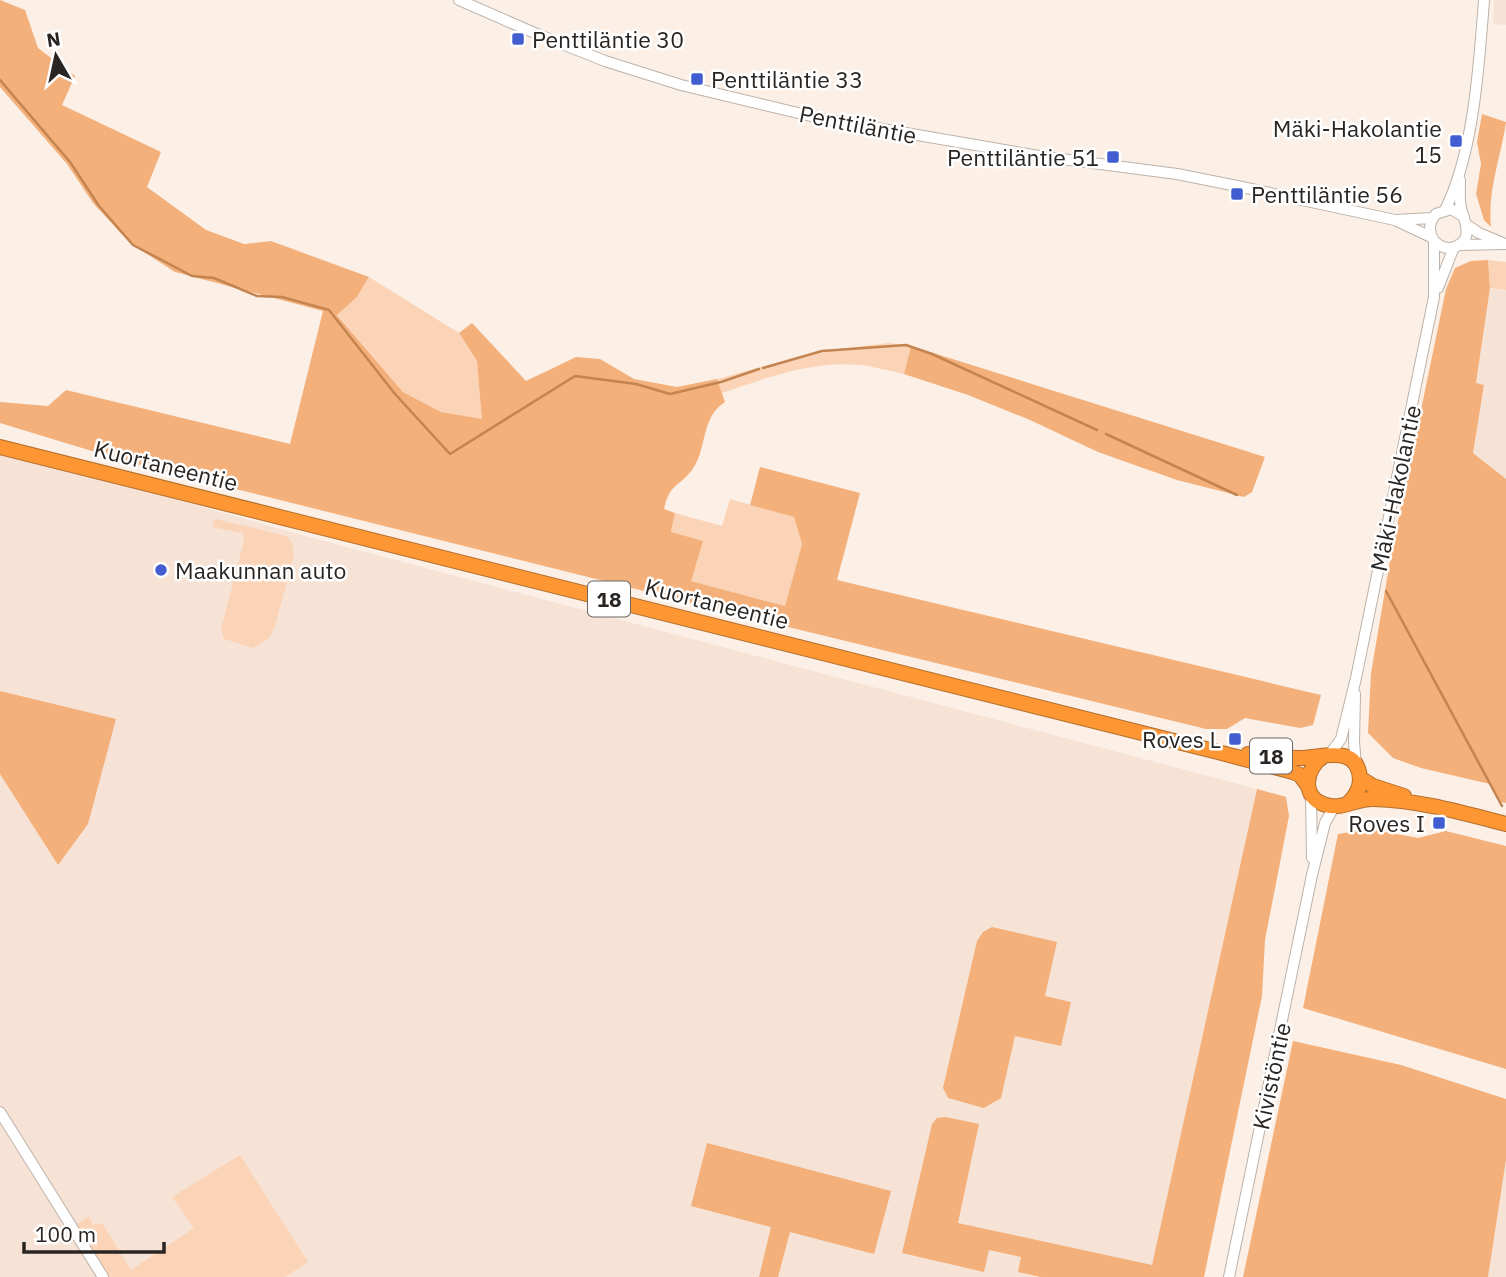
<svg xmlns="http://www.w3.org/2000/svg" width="1506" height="1277" font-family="'IBM Plex Sans',sans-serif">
	<rect width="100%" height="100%" fill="#fbefe6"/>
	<!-- built -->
	<path fill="#f6e3d5" d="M1494,0h12v25l-13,-1z
		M1490,288l16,2v189l-33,-26 11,-68 -8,-1z
		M0,450l309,87 948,252 -107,488h-1150z
		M1506,1160v117h-18z"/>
	<!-- green -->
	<path fill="#fbd4b7" d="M1488,260l18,2v28l-16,-2z
		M369,277l90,56 18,28 6,59 -42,-8 -38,-20 -66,-78 20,-17z
		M889,343l22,3 -7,28c-14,-3 -29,-7 -43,-9 -49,-5 -94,13 -139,28l-5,-14c57,-16 113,-31 172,-36z
		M730,499l64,18 8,27 -17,62 -94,-25 -20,-49 4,-19 47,13z
		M215,519l72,17 5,7 2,12 -19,71 -6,12 -16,10 -29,-9 -3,-10 23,-88 -1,-8 -31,-6z
		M240,1155l68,107 -23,15h-175l-34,-52 13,-9 4,9 9,-2 29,47 63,-42 -22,-31z"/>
	<!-- forest -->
	<path fill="#f3b07b" d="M0,0l25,10 13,38 37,28 -13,29 99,47 -14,35 59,43 38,14 27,-3 98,36 -12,20 -20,18 66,77 38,20 41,7 -5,-58 -18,-28 13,-10 54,58 50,-24 24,2 34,20 43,8 40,-8 8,23c-25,16 -17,46 -33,68 -14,18 -22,13 -28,39l11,4 -4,19 32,9 -12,40 94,25 17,-62 -8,-27 -44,-12 10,-38 100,26 -23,87 484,115 -8,30 -13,3 -55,-10 -18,11h-21l-426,-104 -652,-163 -128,-39v-21l48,4 18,-16 224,54 33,-133 -148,-39 -45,-29 -37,-40 -26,-39 -67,-77z
		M1482,114l24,8c-5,35 -19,69 -15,105l-7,-7 -8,-26 5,-30 -4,-22z
		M1488,260l2,28 -14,95 8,2 -11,68 33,26v324l-5,-1 -11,-18 -69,-16 -28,-10 -25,-25 3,-60 20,-118 55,-266 9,-21 16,-7z
		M911,346l354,111 -13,35 -8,5 -67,-17 -79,-28 -68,-32 -62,-25 -64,-21z
		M0,691l116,28 -28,105 -30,41 -58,-91z
		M1257,789l29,8 3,19 -24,124 -3,56 -58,281h-163l-23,-5 3,-15 -32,-7 -5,22 -82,-19 30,-129 5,-6 9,-1 33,7 -21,99 194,42z
		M1370,829l48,9 28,-7 60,15v223l-203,-61 35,-174z
		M992,927l65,15 -12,54 26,6 -10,44 -46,-10 -14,62 -17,10 -36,-10 -5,-10 34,-147 6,-9z
		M1293,1041l108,24 105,34v61l-18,117h-245z
		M707,1143l184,48 -17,63 -84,-22 -12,45h-19l12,-50 -80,-21z"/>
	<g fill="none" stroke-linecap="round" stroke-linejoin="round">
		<!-- stream -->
		<path stroke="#c38450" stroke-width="2.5" d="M0,80l70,82 29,44 34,39 59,31 22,2 43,18 25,1 47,13 66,84 55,60 125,-78 61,8 34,10 51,-12 38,-13
			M763,368l59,-17 84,-6 26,9 165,76
			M1106,434l131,61
			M1386,591l116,215"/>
		<defs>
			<path id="secondary" d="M459,0l78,34 68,27 76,24 138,33 220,38 138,18 65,13 153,33 36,17
				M1460,180c0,9 -1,19 1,28 4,14 13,32 -6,39 -9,3 -15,-1 -21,-6 -6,-9 -5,-19 2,-27l15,-5 13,8
				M1445,210c29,-58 34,-145 39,-210
				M1395,220l38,-2
				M1467,225l12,8 24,10
				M1458,245l48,-1
				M1438,288l16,-41
				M1355,694l-1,48 2,23
				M1330,754l11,-15 15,-61 78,-381v-56
				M1311,794l1,64
				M0,1112l103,165
				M1229,1277l83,-402 13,-52 9,-16"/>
			<path id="highway" d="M0,447l1218,305 75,20 7,3 8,11
				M1248,754c16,1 33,3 49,4 22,1 61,-16 63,21 0,10 -5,18 -12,24
				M1324,756c-19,11 -24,42 2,49 16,5 31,-7 48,-6 44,1 89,14 132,25
				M1360,778l13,8 31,10"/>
		</defs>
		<!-- secondary casing -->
		<use href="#secondary" stroke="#bdb2a9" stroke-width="12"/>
		<!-- highway casing -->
		<use href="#highway" stroke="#b36e2d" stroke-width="16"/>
		<!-- secondary -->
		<use href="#secondary" stroke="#fff" stroke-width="10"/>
		<!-- highway -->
		<use href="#highway" stroke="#fd9633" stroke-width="14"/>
	</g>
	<!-- markers -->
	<g fill="#415dd0" stroke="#fff" stroke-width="2.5">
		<rect x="511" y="32" width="14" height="14" rx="3.5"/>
		<rect x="690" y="72" width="14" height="14" rx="3.5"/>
		<rect x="1449" y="134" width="14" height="14" rx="3.5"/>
		<rect x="1106" y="150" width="14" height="14" rx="3.5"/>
		<rect x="1230" y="187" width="14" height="14" rx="3.5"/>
		<circle cx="161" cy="570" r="7"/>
		<rect x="1228" y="732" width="14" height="14" rx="3.5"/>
		<rect x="1432" y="816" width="14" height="14" rx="3.5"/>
	</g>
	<g text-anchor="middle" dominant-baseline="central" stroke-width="5" stroke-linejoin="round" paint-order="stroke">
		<!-- shield labels -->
		<g fill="#fff" stroke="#696664" stroke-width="2">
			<rect x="588" y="581.5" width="42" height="35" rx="5"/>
			<rect x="1250" y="738.5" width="42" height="35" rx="5"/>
		</g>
		<g font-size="21" font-weight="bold" fill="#292522">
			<text x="609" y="599">18</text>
			<text x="1271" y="756">18</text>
		</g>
		<!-- poi labels -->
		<g font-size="23" fill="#292522" stroke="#fff" text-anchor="start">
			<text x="532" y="39">Penttiläntie 30</text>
			<text x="711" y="79">Penttiläntie 33</text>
			<text x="1442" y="128" text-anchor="end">Mäki-Hakolantie<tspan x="1442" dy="26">15</tspan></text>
			<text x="1099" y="157" text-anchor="end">Penttiläntie 51</text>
			<text x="1251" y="194">Penttiläntie 56</text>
			<text x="175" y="570">Maakunnan auto</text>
			<text x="1221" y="739" text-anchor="end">Roves L</text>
			<text x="1425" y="823" text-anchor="end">Roves I</text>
		</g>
		<!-- street labels -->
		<g font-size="23" fill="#292522" stroke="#fff">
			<text transform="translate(858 124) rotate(11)">Penttiläntie</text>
			<text transform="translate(166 465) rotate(14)">Kuortaneentie</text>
			<text transform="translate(1395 488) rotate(-78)">Mäki-Hakolantie</text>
			<text transform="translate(717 603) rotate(14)">Kuortaneentie</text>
			<text transform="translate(1271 1076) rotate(-78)">Kivistöntie</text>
		</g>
	</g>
	<!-- north arrow -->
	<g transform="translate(56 56) rotate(351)" stroke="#ffffff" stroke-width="5" paint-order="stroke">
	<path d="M0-5L12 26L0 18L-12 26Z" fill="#292522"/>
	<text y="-10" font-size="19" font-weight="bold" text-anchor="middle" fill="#292522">N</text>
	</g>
	<!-- scale -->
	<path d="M24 1242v10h140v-10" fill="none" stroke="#292522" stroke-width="3.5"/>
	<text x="35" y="1242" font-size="21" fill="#292522" stroke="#ffffff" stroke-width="5" paint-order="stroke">100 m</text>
</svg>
